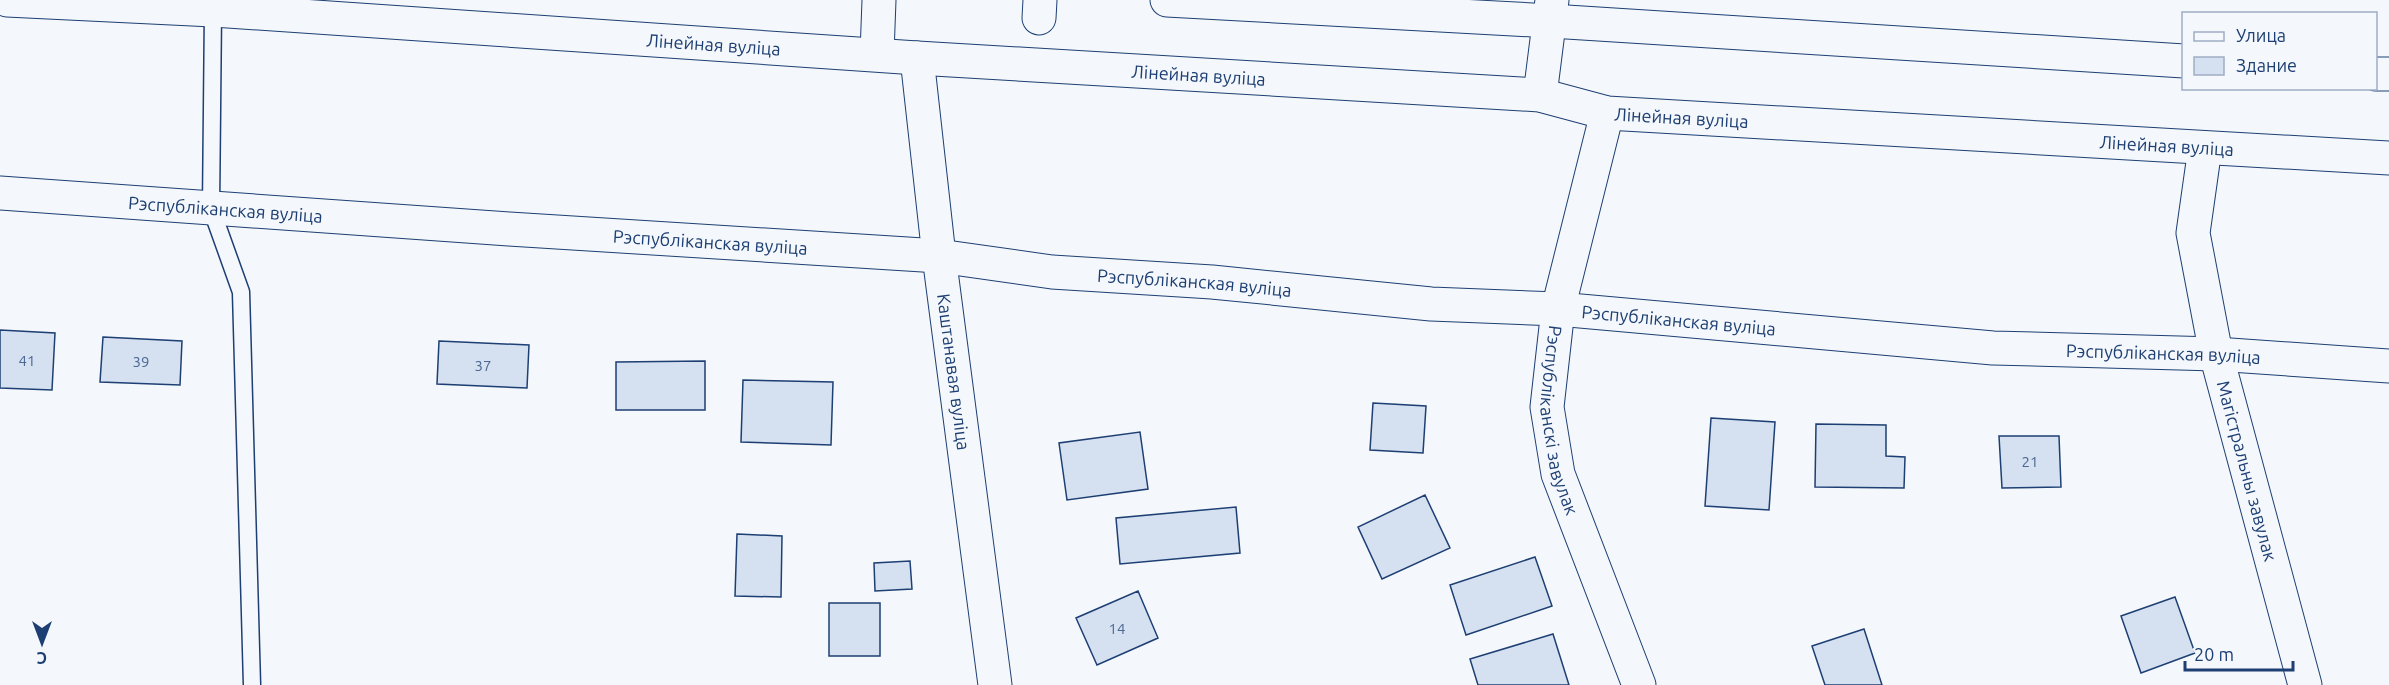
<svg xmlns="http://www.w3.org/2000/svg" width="2389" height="685" font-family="Ubuntu,sans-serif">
	<rect width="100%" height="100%" fill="#f4f7fb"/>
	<!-- building -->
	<path fill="#d5e0f0" stroke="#1d3f73" stroke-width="1.5" d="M0,330l55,3 -3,57 -52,-2z
		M103,337l79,4 -2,44 -80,-3z
		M439,341l90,4 -2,43 -90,-4z
		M705,361v49h-89v-48z
		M743,380l90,2 -2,63 -90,-3z
		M1373,403l53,3 -3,47 -53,-3z
		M1711,418l64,4 -6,88 -64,-4z
		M1816,424l70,1v31l19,1 -1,31 -89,-1z
		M1140,432l8,57 -81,11 -8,-57z
		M1999,436h60l2,51 -59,1z
		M1425,495l25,53 -68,31 -24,-52z
		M1236,507l4,46 -120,11 -4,-46z
		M737,534l45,2 -1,61 -46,-1z
		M1535,557l17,49 -86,29 -16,-50z
		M910,561l2,28 -37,2 -1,-28z
		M1138,591l20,47 -61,27 -21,-47z
		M2175,597l20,56 -54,20 -20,-57z
		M829,603h51v53h-51z
		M1864,629l18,56h-57l-13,-39z
		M1553,634l16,51h-91l-8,-26z"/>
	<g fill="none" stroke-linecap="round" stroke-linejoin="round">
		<defs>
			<path id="service" d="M213,10l-2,198 30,84 11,393"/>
			<g id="minor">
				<path id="s1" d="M7,0l206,10 704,48 623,37 67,18 782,45"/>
				<path d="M1167,0l384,21 633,40"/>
				<path d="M1039,18l1,-18"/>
				<path d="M877,54l2,-54"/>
				<path id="s2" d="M917,58l22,198 56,429"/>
				<path d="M2376,74h13"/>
				<path d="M1540,95l12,-95"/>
				<path id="s3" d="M1607,113l-49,196 -11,98 11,67 81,211"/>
				<path id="s4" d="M2205,148l-12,85 23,121 89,331"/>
				<path id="s5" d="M0,193l509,36 430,27 113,16 160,10 219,22 127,5 435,39 223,6 173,12"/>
			</g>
		</defs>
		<!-- service casing -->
		<use href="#service" stroke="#1d3f73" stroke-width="19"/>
		<!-- minor casing -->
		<use href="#minor" stroke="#1d3f73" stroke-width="35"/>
		<!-- service -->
		<use href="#service" stroke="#f4f7fb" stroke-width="16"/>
		<!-- minor -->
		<use href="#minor" stroke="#f4f7fb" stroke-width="33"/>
	</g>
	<g text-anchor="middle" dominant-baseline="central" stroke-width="4.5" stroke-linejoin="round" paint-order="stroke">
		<!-- number labels -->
		<g font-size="15" fill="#4b6792">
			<text x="27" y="360">41</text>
			<text x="141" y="361">39</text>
			<text x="483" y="365">37</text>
			<text x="2030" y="461">21</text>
			<text x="1117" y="628">14</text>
		</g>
		<!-- street labels -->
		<g font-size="18" fill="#1d3f73" stroke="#f4f7fb">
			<text stroke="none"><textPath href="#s1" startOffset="708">Лінейная вуліца</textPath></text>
			<text stroke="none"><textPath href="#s1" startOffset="1194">Лінейная вуліца</textPath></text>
			<text stroke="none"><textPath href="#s1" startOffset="1680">Лінейная вуліца</textPath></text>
			<text stroke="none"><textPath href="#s1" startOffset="2166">Лінейная вуліца</textPath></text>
			<text stroke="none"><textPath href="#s5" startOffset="226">Рэспубліканская вуліца</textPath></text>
			<text stroke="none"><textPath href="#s5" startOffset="712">Рэспубліканская вуліца</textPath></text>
			<text stroke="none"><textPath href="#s5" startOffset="1198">Рэспубліканская вуліца</textPath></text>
			<text stroke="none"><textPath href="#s5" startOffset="1684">Рэспубліканская вуліца</textPath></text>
			<text stroke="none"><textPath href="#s5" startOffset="2170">Рэспубліканская вуліца</textPath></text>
			<text stroke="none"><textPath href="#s2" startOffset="316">Каштанавая вуліца</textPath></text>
			<text stroke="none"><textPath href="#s3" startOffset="315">Рэспубліканскі завулак</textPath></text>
			<text stroke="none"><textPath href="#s4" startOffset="330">Магістральны завулак</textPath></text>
		</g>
	</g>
	<!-- legend -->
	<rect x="2182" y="12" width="195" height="78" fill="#f4f7fb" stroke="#9eadc5" stroke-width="1.5"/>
	<rect x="2194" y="32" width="30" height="9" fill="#f4f7fb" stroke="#9eadc5" stroke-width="1.5"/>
	<text x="2236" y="42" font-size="18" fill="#1d3f73">Улица</text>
	<rect x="2194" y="57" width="30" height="18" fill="#d5e0f0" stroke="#9eadc5" stroke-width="1.5"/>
	<text x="2236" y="72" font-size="18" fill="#1d3f73">Здание</text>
	<!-- north arrow -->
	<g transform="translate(42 643) rotate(180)" stroke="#f4f7fb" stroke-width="4.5" paint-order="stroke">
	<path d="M0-4.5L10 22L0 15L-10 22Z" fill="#1d3f73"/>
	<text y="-9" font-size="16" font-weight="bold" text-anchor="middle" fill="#1d3f73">С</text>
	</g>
	<!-- scale -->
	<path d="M2185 661v9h108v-9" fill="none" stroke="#1d3f73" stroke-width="3"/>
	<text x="2194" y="661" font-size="18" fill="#1d3f73" stroke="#f4f7fb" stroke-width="4.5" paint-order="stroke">20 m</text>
</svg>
